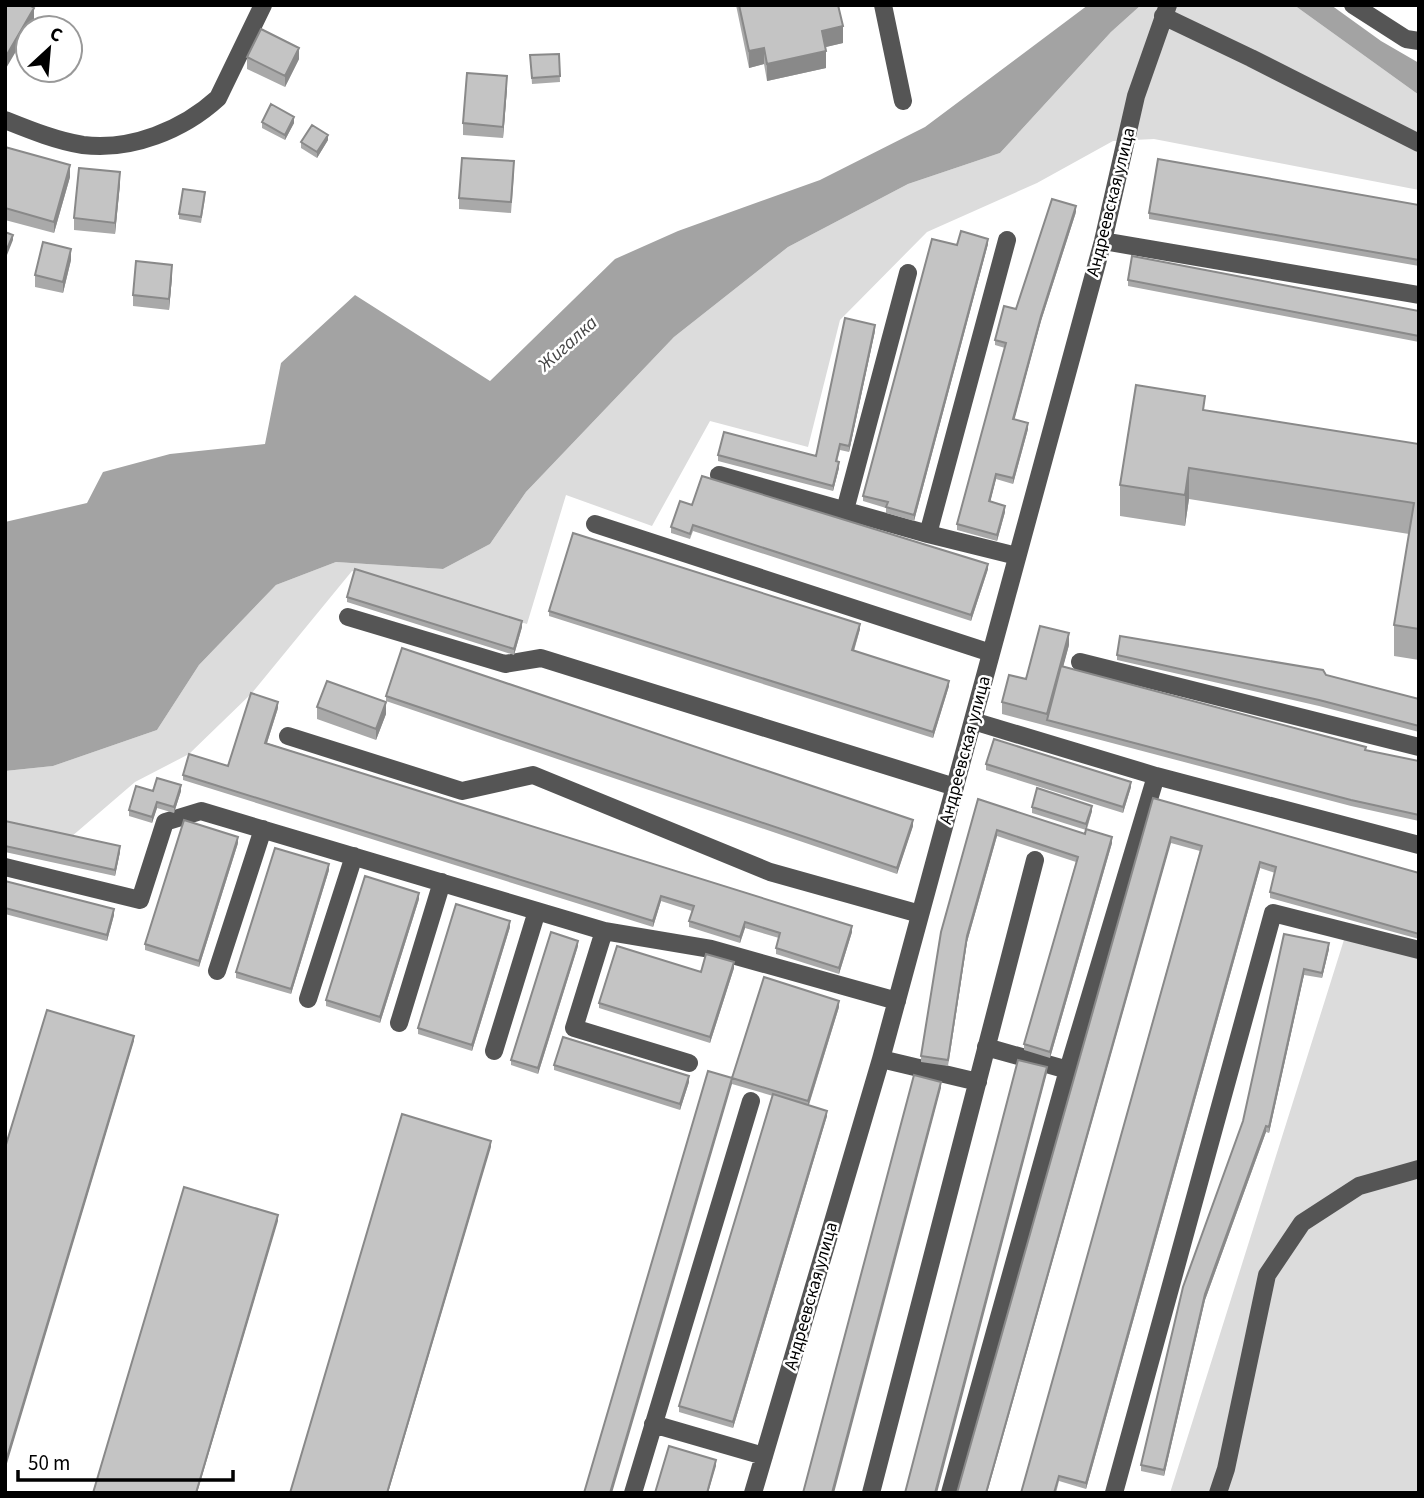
<svg xmlns="http://www.w3.org/2000/svg" width="1424" height="1498" font-family="'Source Sans 3',sans-serif">
	<rect width="100%" height="100%" fill="#fff"/>
	<!-- green -->
	<path fill="#dcdcdc" d="M1141,5h153l125,90v95l-265,-51 -41,2 -76,42 -110,49 -87,88 -32,127 -98,-26 -58,105 -86,-31 -39,129 -175,-53 -100,122 -63,61 -54,28 -64,55 -66,-14v-52l48,-5 104,-36 42,-65 77,-80 60,-23 107,7 47,-25 36,-52 148,-155 114,-90 120,-63 92,-31 111,-121z
		M1348,927l71,18v548h-249z"/>
	<!-- water -->
	<path fill="#a3a3a3" d="M1088,5h53l-30,27 -111,121 -92,31 -120,63 -114,90 -148,155 -36,52 -47,25 -107,-7 -60,23 -77,80 -42,65 -104,36 -48,5v-249l82,-19 16,-31 67,-18 95,-10 16,-81 74,-68 135,86 125,-122 63,-28 142,-51 105,-53z
		M1294,5h37l50,36 38,22v32z"/>
	<g fill="none" stroke-linecap="round" stroke-linejoin="round">
		<!-- minor -->
		<path stroke="#555" stroke-width="18" d="M883,5l20,96
			M1353,5l53,34 13,2
			M1163,16l88,42 168,85
			M5,120c25,10 52,21 78,25 48,6 100,-15 135,-47l45,-93
			M1103,241l316,54
			M719,475l209,59 89,22
			M845,510l63,-237
			M595,524l396,129
			M928,534l79,-294
			M348,617l157,47 36,-6 414,129
			M1080,662l339,85
			M288,736l174,55 71,-16 237,97 150,42
			M1156,776l263,69
			M5,867l135,33 25,-78 36,-11 403,120 107,18 186,52
			M604,931l-30,97 115,35
			M217,971l46,-142
			M308,999l46,-143
			M399,1023l43,-141
			M986,1047l82,23
			M494,1051l43,-140
			M881,1059l97,23
			M653,1424l111,32
			M633,1493l118,-392
			M753,1493l128,-434 222,-818 33,-145 32,-91
			M871,1493l164,-633
			M950,1493l118,-423 88,-294 -183,-55
			M1114,1493l159,-580 146,37
			M1218,1493l8,-24 41,-194 35,-52 57,-37 60,-17"/>
	</g>
	<!-- wall -->
	<path fill="#a9a9a9" d="M736,5h102l5,38 -18,4 1,21 -59,13 -3,-17 -15,4z
		M559,54l1,28 -28,2 -2,-29z
		M247,57l52,2 -14,28 -38,-18z
		M507,88l-4,50 -40,-3v-12z
		M262,122l32,1 -9,17 -23,-12z
		M328,140l-11,18 -16,-10v-6z
		M5,147l65,30 -16,56 -49,-13z
		M514,173l-3,40 -52,-4v-11z
		M120,184l-5,50 -41,-4v-12z
		M205,198l-4,25 -22,-4v-5z
		M1419,205v61l-270,-47v-6z
		M1076,212l-35,109 -27,98 14,10 -15,55 -17,-5 -6,23 15,10 -8,29 -40,-11v-6l48,-176 -10,-3v-5l21,-31z
		M988,244l-74,277 -28,-8v-5l-23,-7v-5l94,-251z
		M71,260l-8,33 -28,-6v-12z
		M172,277l-3,33 -36,-4v-11z
		M1128,280l291,31v31l-291,-56z
		M875,331l-26,121 -9,-2 -3,12 2,6 -6,23 -115,-30v-6l98,1z
		M1205,410l214,34v216l-25,-4v-31l15,-91 -220,-35 -4,27 -65,-10v-31z
		M692,505l296,64 -17,52 -278,-90 -3,8 -19,-6v-6z
		M347,597l175,30 -8,28 -167,-53z
		M549,611l311,18 -6,22 95,35 -16,52 -384,-122z
		M1069,645l-6,21 303,84 53,11v60l-68,-15 -349,-92v-12l24,-23z
		M1117,655l209,20 93,24v33l-100,-26 -202,-46z
		M386,696l527,130 -16,48 -511,-173z
		M317,707l69,7 -10,26 -59,-21z
		M278,708l-11,35 585,189 -13,42 -63,-20v-6l3,-10 -34,-10 -5,15 -51,-16v-6l3,-10 -31,-10 -8,26 -470,-147v-5l45,-9z
		M986,764l145,23 -8,26 -137,-43z
		M153,791h28l-7,22 -17,-5 -5,15 -23,-7v-6z
		M1153,798l266,75v66l-149,-41v-6l5,-19 -15,-5 -174,621 -27,-8 -3,12h-35l179,-642 -29,-8z
		M978,799l107,35 1,-4 -54,-17v-6l60,4 -5,18 25,14 -62,215 -26,-8v-6l52,-182 -79,-26 -30,106 -19,124 -27,-4v-6z
		M5,821l115,31 -5,24 -110,-24z
		M238,843l-39,124 -54,-17v-6z
		M329,870l-38,124 -55,-16v-6z
		M5,881l109,34 -7,26 -102,-27z
		M419,899l-39,124 -54,-17v-6z
		M510,927l-38,124 -54,-17v-6z
		M1284,934l45,15 -7,29 -18,-3 -35,158 -3,-1 -61,168 -41,176 -23,-5v-6l102,-344z
		M578,946l-40,128 -27,-9v-5z
		M734,968l-24,75 -111,-35v-5l102,-31z
		M839,1007l-30,98 18,11 -94,312 -54,-16v-6l94,-310 -41,-12v-6z
		M554,1065l135,17 -9,28 -126,-40z"/>
	<!-- shaded-wall -->
	<path fill="#898989" d="M34,8v12l-5,8h-1v3l-23,39v-12z
		M843,26v17l-21,5v-17z
		M299,48v11l-14,28v-11z
		M764,48v16l-15,4v-17z
		M826,51v17l-59,13v-17z
		M507,76v12l-4,50v-11z
		M294,117v6l-9,17v-5z
		M328,135v5l-11,18v-6z
		M70,165v12l-16,56v-11z
		M120,172v12l-5,50v-11z
		M1076,206v6l-35,109 -28,104v-6l28,-103z
		M13,235v5l-6,15v-6z
		M988,239v5l-74,277v-6z
		M71,249v11l-8,33v-11z
		M172,265v12l-3,33v-11z
		M875,325v6l-26,121v-6z
		M1028,423v6l-15,55v-6z
		M839,462v6l-6,23v-5z
		M1189,468v31l-4,27v-31z
		M996,474v5l-7,28v-6z
		M1005,506v6l-8,29v-6z
		M988,564v5l-17,52v-6z
		M522,621v6l-8,28v-6z
		M860,624v5l-8,27v-6z
		M1069,633v12l-20,75h-2v6v-12z
		M949,681v5l-16,52v-6z
		M278,702v6l-13,41v-6z
		M386,702v12l-10,26v-11z
		M1131,782v5l-8,26v-6z
		M181,785v6l-7,22v-6z
		M157,802v6l-5,15v-6z
		M1092,806v5l-6,19v-6z
		M913,820v6l-16,48v-6z
		M997,830v6l-30,106 -19,124 19,-130z
		M238,837v6l-39,124v-6z
		M1112,837v6l-62,215v-6z
		M1171,837v6l-184,650h-1z
		M120,846v6l-5,24v-6z
		M1260,862v6l-174,621v-6z
		M329,864v6l-38,124v-5z
		M419,893v6l-39,124v-6z
		M661,896v5l-8,26v-6z
		M114,909v6l-7,26v-6z
		M510,921v6l-38,124v-6z
		M745,922v6l-5,15v-6z
		M852,926v6l-13,42v-6z
		M578,941v5l-40,128v-6z
		M1329,943v6l-7,29v-5z
		M734,962v6l-24,75v-6z
		M1304,969v6l-35,158v-6z
		M839,1001v6l-31,100v-6z
		M134,1036v5l-129,429v-6z
		M1047,1067v6l-110,420h-2z
		M689,1076v6l-9,28v-6z
		M732,1078v6l-120,409h-2z
		M941,1082v6l-107,405h-2z
		M827,1111v5l-94,312v-6z
		M1266,1126v6l-61,168 -41,176v-6l41,-176z
		M491,1141v6l-103,346h-1z
		M278,1215v6l-81,272h-1z
		M716,1460v6l-8,27h-1z"/>
	<!-- building -->
	<path fill="#c4c4c4" stroke="#898989" stroke-width="2" d="M5,5h24l5,3 -29,50z
		M739,5h99l5,21 -21,5 4,20 -59,13 -3,-16 -15,3z
		M261,29l38,19 -14,28 -38,-19z
		M559,54l1,22 -28,2 -2,-23z
		M467,73l40,3 -4,51 -40,-4z
		M271,104l23,13 -9,18 -23,-13z
		M312,125l16,10 -11,17 -16,-10z
		M5,147l65,18 -16,57 -49,-14z
		M462,158l52,3 -3,41 -52,-4z
		M1158,159l261,46v55l-270,-47z
		M79,168l41,4 -5,51 -41,-5z
		M183,189l22,3 -4,25 -22,-3z
		M1052,199l24,7 -35,110 -28,103 15,4 -15,55 -17,-4 -7,27 16,5 -8,29 -40,-11 49,-181 -11,-3 9,-34 12,3z
		M961,231l27,8 -74,276 -28,-8 2,-5 -25,-6 69,-257 25,6z
		M5,232l8,3 -6,14 -2,-1z
		M43,242l28,7 -8,33 -28,-7z
		M1132,256l287,55v25l-291,-56z
		M136,261l36,4 -3,34 -36,-4z
		M845,318l30,7 -26,121 -9,-2 -4,17 3,1 -6,24 -115,-31 6,-23 92,24z
		M1136,385l69,11 -2,14 216,34v185l-25,-4 20,-122 -225,-35 -4,27 -65,-10z
		M702,476l286,88 -17,51 -278,-90 -3,9 -19,-7 9,-26 12,4z
		M573,533l287,91 -8,26 97,31 -16,51 -384,-121z
		M355,569l167,52 -8,28 -167,-52z
		M1040,626l29,7 -22,81 -45,-12 7,-27 17,4z
		M1120,636l203,34 3,5 93,24v27l-100,-26 -202,-45z
		M402,648l511,172 -16,48 -511,-172z
		M1061,666l305,81 -1,3 54,11v54l-68,-15 -304,-80z
		M327,681l59,21 -10,27 -59,-22z
		M251,693l27,9 -13,41 587,183 -13,42 -63,-20 4,-15 -35,-11 -5,15 -51,-16 5,-15 -33,-10 -8,25 -470,-146 6,-21 39,12z
		M994,739l137,43 -8,25 -137,-43z
		M157,778l24,7 -7,22 -17,-5 -5,15 -23,-7 7,-24 17,5z
		M1037,788l55,18 -6,18 -54,-17z
		M1153,798l266,75v61l-149,-42 6,-25 -16,-5 -174,621 -27,-7 -5,17h-33l181,-647 -31,-9 -185,656h-29z
		M978,799l107,35 1,-5 26,8 -62,215 -26,-8 54,-187 -81,-27 -30,106 -19,124 -27,-4 20,-124z
		M184,820l54,17 -39,124 -54,-17z
		M5,821l115,25 -5,24 -110,-24z
		M275,848l54,16 -38,125 -55,-17z
		M365,876l54,17 -39,124 -54,-17z
		M5,881l109,28 -7,26 -102,-27z
		M456,904l54,17 -38,124 -54,-17z
		M551,932l27,9 -40,127 -27,-8z
		M1284,934l45,9 -7,30 -18,-4 -35,158 -3,-1 -61,168 -41,176 -23,-5 42,-178 60,-166z
		M617,946l84,26 5,-18 28,8 -24,75 -111,-34z
		M764,977l75,24 -31,100 -76,-23z
		M47,1010l87,26 -129,428v-316z
		M563,1037l126,39 -9,28 -126,-39z
		M1018,1060l29,7 -112,426h-30z
		M708,1071l24,7 -122,415h-26z
		M914,1075l27,7 -109,411h-29z
		M773,1094l54,17 -94,311 -54,-16z
		M402,1114l89,27 -104,352h-97z
		M184,1187l94,28 -82,278h-103z
		M669,1446l47,14 -9,33h-52z"/>
	<g text-anchor="middle" dominant-baseline="central" stroke-width="5" stroke-linejoin="round" paint-order="stroke">
		<!-- street labels -->
		<g font-size="18" fill="#000" stroke="#fff">
			<text transform="translate(1111 202) rotate(-76)">Андреевская улица</text>
			<text transform="translate(965 750) rotate(-75)">Андреевская улица</text>
			<text transform="translate(811 1296) rotate(-74)">Андреевская улица</text>
		</g>
		<!-- water labels -->
		<g font-size="19" font-style="italic" fill="#444" stroke="#fff">
			<text transform="translate(568 344) rotate(-42)">Жигалка</text>
		</g>
	</g>
	<!-- border -->
	<rect width="1424" height="1498" fill="none" stroke="#000000" stroke-width="14"/>
	<!-- north arrow -->
	<g transform="translate(49 49) rotate(26)"><circle r="33" fill="#ffffff" stroke="#999999" stroke-width="2"/>
	<path d="M0-5L12 26L0 18L-12 26Z" fill="#000000"/>
	<text y="-10" font-size="19" font-weight="bold" text-anchor="middle" fill="#000000">С</text>
	</g>
	<!-- scale -->
	<path d="M18 1470v10h215v-10" fill="none" stroke="#000000" stroke-width="3.5"/>
	<text x="28" y="1470" font-size="21" fill="#000000" stroke="#ffffff" stroke-width="5" paint-order="stroke">50 m</text>
</svg>
